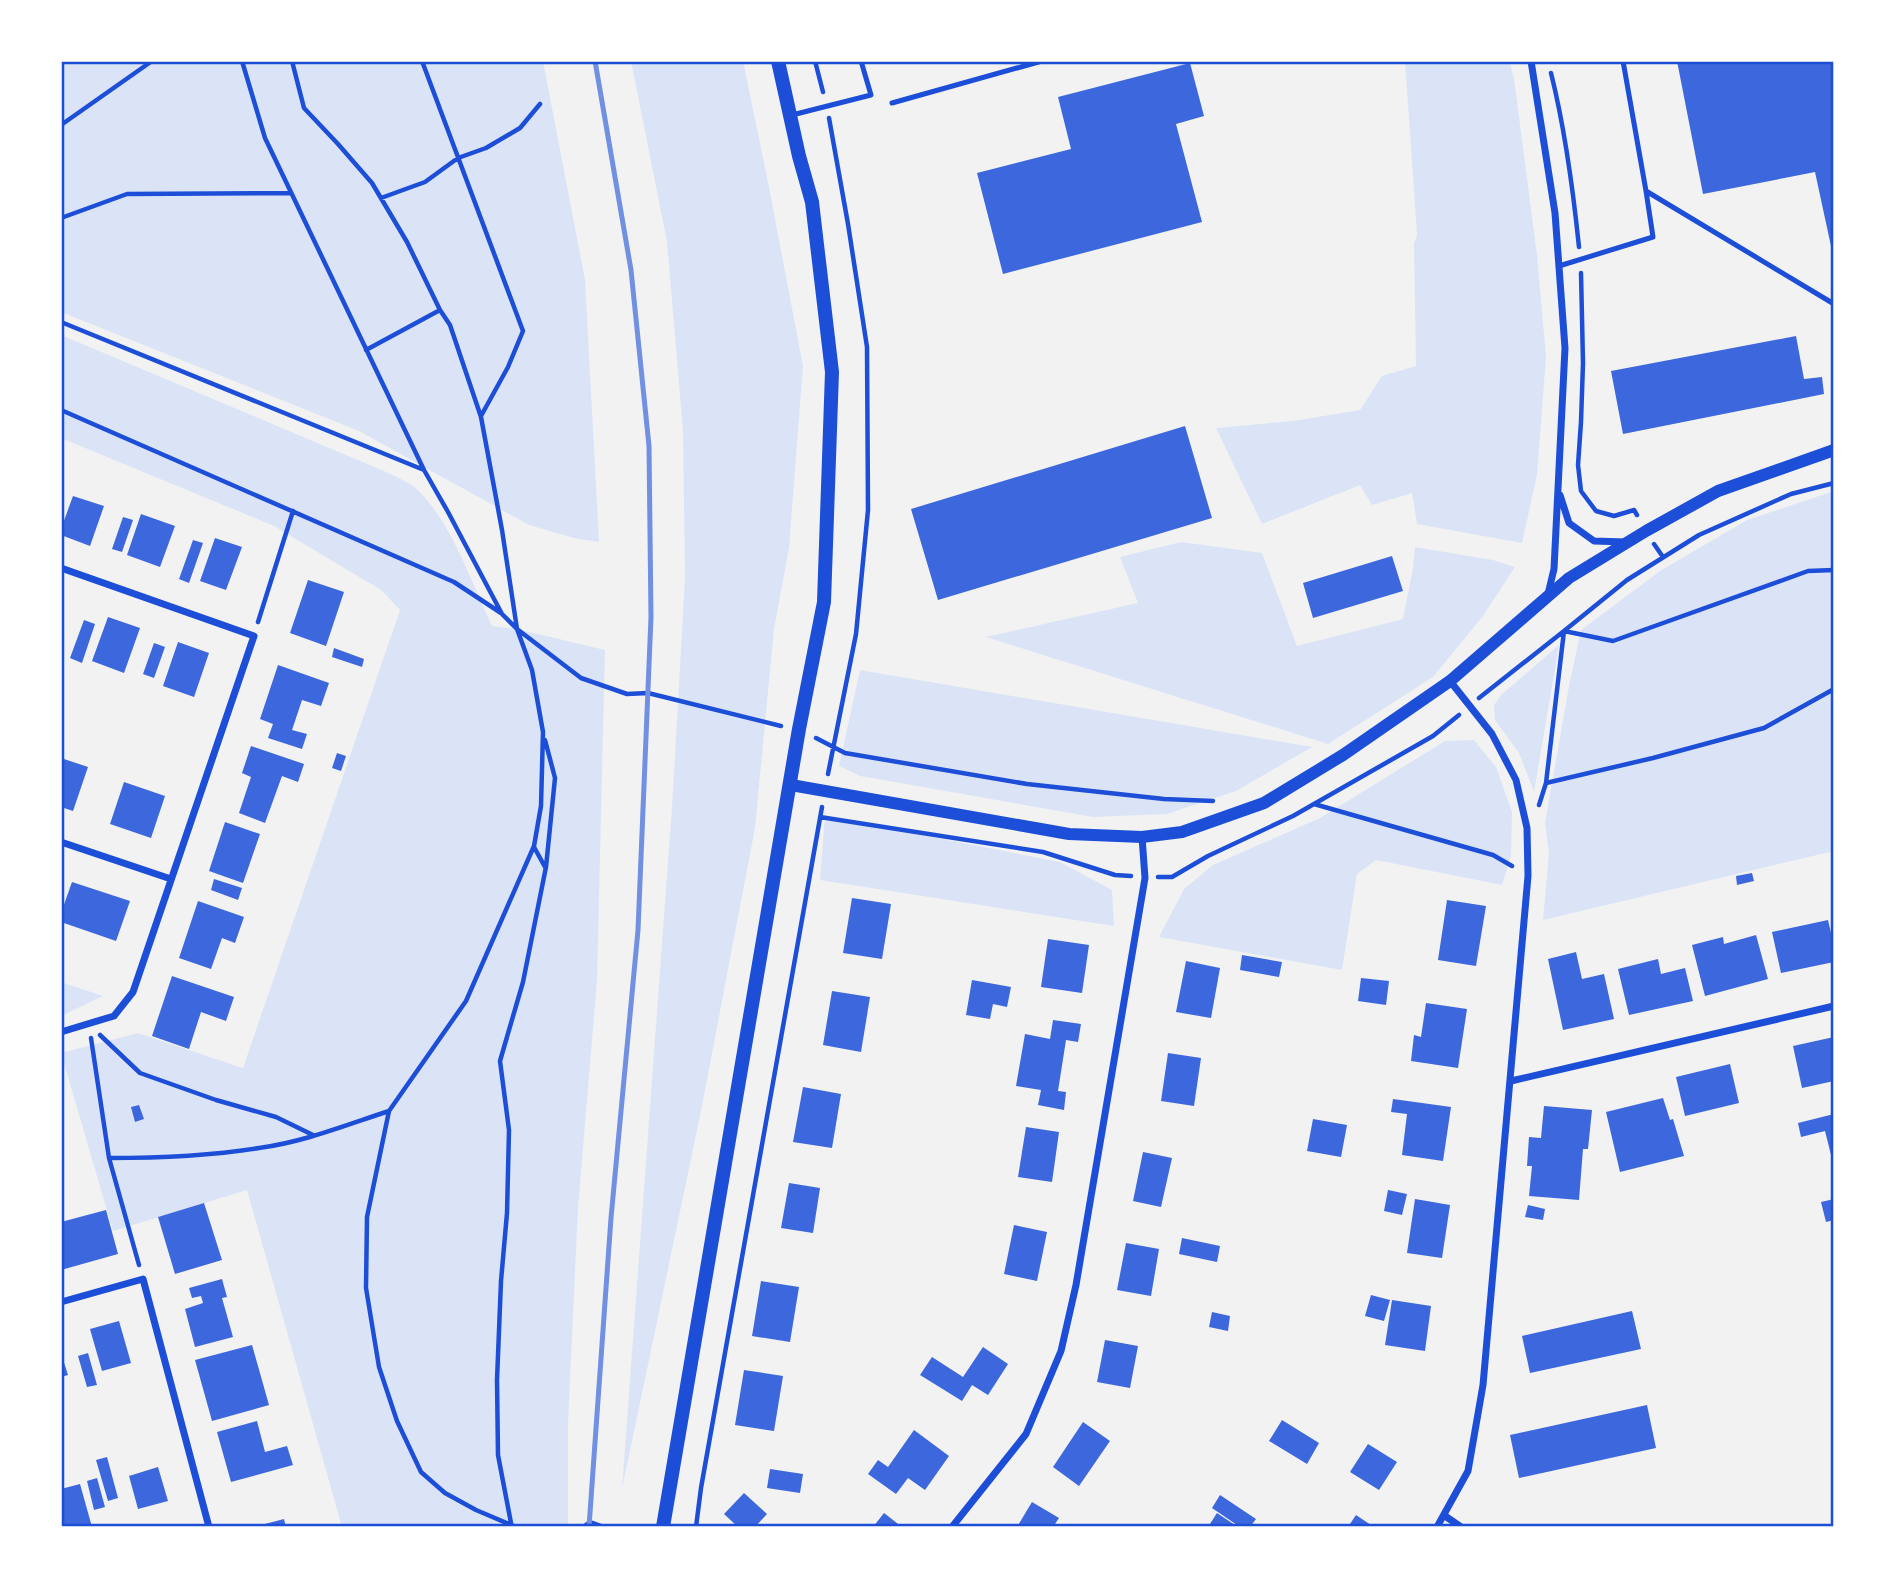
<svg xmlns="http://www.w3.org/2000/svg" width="1895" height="1588" font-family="'Open Sans',sans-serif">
	<rect width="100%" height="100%" fill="#f2f2f2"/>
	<!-- green -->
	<path fill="#dbe4f7" d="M61,61h482l42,219 14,262 -25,-4 -45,-13 -170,-94 -298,-119z
		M631,61h112l25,121 35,184 -14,182 -15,81 -19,199 -54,283 -79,378 50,-682 13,-229 -2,-147 -16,-189z
		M1405,61h104l5,17 23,177 9,102 -9,118 -15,68 -105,-19 -5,-31 -40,12 -12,-20 -98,39 -46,-96 77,-7 67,-11 22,-34 34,-10 -2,-123 3,-8z
		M61,335l323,136c9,4 20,9 29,15 36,29 59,98 79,140l25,3 88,21 -8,331 -19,227 -10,216v103h-226l-95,-337 -134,41 -52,-178 77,-20 105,35 157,-458 -19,-20 -107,-64 -213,-88z
		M1834,491v360l-291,69 6,-67 -4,-30 24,-137 12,-56 79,-59 87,-51z
		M1181,542l81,11 35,93 106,-27 10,-51 2,-21 78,13 22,7 -32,49 -50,61 -105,67 -342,-107 152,-34 -18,-46z
		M1559,645l-25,147 -15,-39 -24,-33 -1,-15 7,-10z
		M860,670l452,77 -76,44 -69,23 -74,3 -233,-41 -21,-10z
		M1474,740l22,27 16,45 -1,44 -9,29 -126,-25 -19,14 -15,96 -183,-33 25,-48 29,-24 107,-47 125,-77z
		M825,816l235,46 52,28 2,36 -294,-46z
		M61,982l42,14 -42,20z"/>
	<!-- building -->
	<path fill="#3d67dc" d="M1677,61h157v199l-19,-88 -112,22z
		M1190,63l14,53 -28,8 26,98 -199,52 -26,-101 94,-24 -13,-52z
		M1796,336l8,43 18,-2 2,17 -201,40 -12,-63z
		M1185,426l27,92 -274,82 -27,-91z
		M73,496l31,10 -14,40 -29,-11v-6z
		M141,514l34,12 -15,41 -33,-12z
		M123,517l10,3 -11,32 -10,-3z
		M215,538l27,9 -16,43 -26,-9z
		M193,540l10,3 -14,40 -10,-4z
		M1392,556l11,35 -90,27 -10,-35z
		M308,580l36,12 -18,54 -36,-13z
		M108,617l32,11 -16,45 -32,-12z
		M84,620l11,4 -13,39 -12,-5z
		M178,642l31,11 -15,44 -31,-11z
		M154,643l11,4 -11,31 -11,-4z
		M334,648l30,11 -2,8 -30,-10z
		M278,665l51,18 -8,23 -19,-6 -10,30 15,4 -5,15 -34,-11 5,-14 -13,-5z
		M251,746l53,18 -6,18 -16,-6 -17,47 -26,-10 12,-36 -9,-4z
		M337,753l9,3 -5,15 -9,-3z
		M61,758l27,9 -15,44 -12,-4z
		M124,782l41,14 -14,42 -41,-14z
		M225,822l35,12 -17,49 -34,-12z
		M1752,873l2,8 -17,4 -1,-9z
		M214,879l28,9 -4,12 -27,-10z
		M72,882l58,19 -14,40 -55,-19v-9z
		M852,898l39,6 -9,55 -39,-6z
		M1447,900l39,6 -10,60 -38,-6z
		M198,901l46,16 -9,26 -13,-5 -11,31 -32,-11z
		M1828,920l6,26v16l-53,11 -9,-41z
		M1756,935l12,44 -63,17 -13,-51 31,-8 1,7z
		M1048,939l41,6 -7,48 -41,-6z
		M1576,952l6,27 22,-5 10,45 -51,11 -15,-71z
		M1242,955l40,7 -3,15 -39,-7z
		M1658,959l3,15 24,-6 8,33 -64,14 -11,-46z
		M1186,961l34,7 -9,50 -35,-6z
		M172,976l62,21 -8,24 -25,-9 -12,37 -37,-13z
		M1361,978l28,3 -3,24 -28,-4z
		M972,980l39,7 -4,20 -14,-3 -3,15 -24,-4z
		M832,991l38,6 -9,55 -38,-7z
		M1426,1003l41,6 -9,59 -47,-7 3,-26 7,2z
		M1053,1020l28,4 -3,18 -12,-2 -8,51 8,1 -2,18 -26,-5 3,-15 -25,-4 9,-52 25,5z
		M1834,1037v44l-32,7 -9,-42z
		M1168,1053l33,5 -7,48 -33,-5z
		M1730,1064l9,39 -54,13 -9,-39z
		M803,1087l38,7 -9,54 -39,-6z
		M1663,1098l7,22 3,-1 11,37 -64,16 -14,-60z
		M1393,1099l58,8 -8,54 -41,-6 5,-41 -16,-2z
		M139,1105l5,14 -9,3 -4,-15z
		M1544,1106l48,4 -4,39h-5l-4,51 -50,-4 3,-30h-5l2,-29 12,1z
		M1834,1114v49h-1l-8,-32 -24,6 -3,-14z
		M1313,1119l34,6 -6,32 -34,-6z
		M1026,1127l33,5 -7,50 -34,-5z
		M1143,1152l29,6 -11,49 -28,-6z
		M789,1183l31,5 -7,45 -32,-5z
		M1388,1190l19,4 -5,21 -18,-4z
		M1415,1199l35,6 -8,53 -35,-5z
		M1834,1199v21l-8,2 -5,-20z
		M204,1203l18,57 -47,14 -17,-57z
		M1528,1205l17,4 -2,11 -18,-3z
		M106,1210l12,44 -57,16v-48z
		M1014,1225l33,7 -10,49 -33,-7z
		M1182,1238l38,8 -3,16 -38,-8z
		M1126,1243l33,6 -8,47 -34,-6z
		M222,1279l5,18 -5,1 11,39 -38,10 -10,-38 18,-6 -2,-7 -9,2 -3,-10z
		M761,1281l38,6 -9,55 -38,-6z
		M1371,1295l19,5 -6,21 -19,-5z
		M1392,1300l39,6 -6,45 -40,-6z
		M1632,1311l9,38 -111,24 -8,-37z
		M1212,1312l18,4 -2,15 -19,-4z
		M119,1321l12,42 -29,8 -12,-42z
		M1105,1340l33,6 -8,42 -33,-6z
		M252,1345l17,60 -57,16 -17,-61z
		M983,1347l25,17 -20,31 -16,-10 -10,16 -42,-26 12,-18 31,20z
		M61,1353l7,22 -7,2z
		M88,1353l9,32 -10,2 -9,-31z
		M744,1370l39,6 -9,55 -39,-6z
		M1647,1405l9,43 -137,30 -9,-43z
		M1282,1420l37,23 -12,21 -38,-23z
		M257,1421l8,31 22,-6 6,19 -62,17 -14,-50z
		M1083,1422l27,19 -31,45 -26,-19z
		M914,1430l35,26 -24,34 -17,-12 -12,16 -28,-20 10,-14 10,7z
		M1368,1444l29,18 -18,28 -29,-18z
		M107,1457l11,41 -10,3 -12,-41z
		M158,1467l10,34 -30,8 -9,-33z
		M770,1469l33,5 -3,19 -33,-5z
		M97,1478l8,29 -11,3 -7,-29z
		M80,1484l12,43h-31v-38z
		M744,1493l23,21 -12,13h-17l-14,-13z
		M1220,1495l36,24 -6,8h-10l-28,-19z
		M1032,1502l27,16 -6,9h-36z
		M884,1513l18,14h-29z
		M1217,1513l21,14h-30z
		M1356,1515l18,12h-26z
		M284,1519l2,8h-29v-1z"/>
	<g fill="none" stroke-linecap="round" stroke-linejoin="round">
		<!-- path -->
		<path stroke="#1d4ed8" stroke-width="4.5" d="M242,61l23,77 159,332
			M292,61l12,47 34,36 34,39 35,59 33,68
			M422,61l101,270 -15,36 -27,49
			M815,61l8,31
			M1551,73c14,56 22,116 28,174
			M61,125l91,-64
			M381,198l44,-16 33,-24 28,-10 34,-20 20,-24
			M61,218l66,-24 164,-1
			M1581,273l2,90 -2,59 -3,43 3,26 15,20 18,5 20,-6 3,5
			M61,322l363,148 24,42 54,102 15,15 15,41 11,62 -2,74 -7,40 -68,155 -77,110 -22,106 -1,71 13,79 18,54 24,51 24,21 31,17 40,17
			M366,350l74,-40 10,15 31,92 21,113 15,99 64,49 46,16 21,-1 133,33
			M61,410l393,172 47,31
			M1654,544l9,13
			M258,622l35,-111
			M1479,698l85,-67 49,10 195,-70 26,-1
			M816,738l29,15 182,31 137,15 49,2
			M828,774l28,-140 12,-124 -1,-163 -19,-123 -19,-106
			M1546,783l107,-25 111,-30 70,-39
			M1314,804l179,51 19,11
			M1539,805l7,-22 18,-152 63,-51 72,-45 92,-41 43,-11
			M820,817l223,35 72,23 16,1
			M534,847l11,20
			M1158,877h14l36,-21 85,-40 140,-80 26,-21
			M100,1035l40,38 76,27 60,17 37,18
			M91,1038l18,120 30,107
			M109,1158c50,0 100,-2 150,-10 45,-6 87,-23 130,-37
			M511,1523l-13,-68 -1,-75 4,-99 6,-68 2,-83 -9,-69 23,-79 23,-115 9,-89 -10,-38
			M583,1527l7,-5 14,5
			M696,1527l5,-39 121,-681"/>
		<!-- service -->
		<path stroke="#1d4ed8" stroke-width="5" d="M1623,61l23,130 188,113
			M892,103l150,-42
			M792,115l79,-20 -10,-34
			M1559,266l94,-29 -7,-46"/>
		<!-- minor -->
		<path stroke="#1d4ed8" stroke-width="7" d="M1531,61l24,152 10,135 -11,221 -6,25
			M1560,495l9,28 25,18 32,1
			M61,568l193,68 -121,356 -19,24 -53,16
			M61,842l110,37
			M1511,1081l323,-75
			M61,1302l82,-23 66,248
			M1445,1516l16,11
			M952,1527l74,-93 35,-83 15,-66 69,-407 -3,-41
			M1437,1527l31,-56 15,-86 45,-509 -1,-48 -11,-48 -24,-46 -42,-53"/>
		<!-- tertiary -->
		<path stroke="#1d4ed8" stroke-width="12" d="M791,785l278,49 73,3 40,-5 82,-29 79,-48 107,-74 119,-103 77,-47 72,-40 116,-41"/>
		<!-- secondary -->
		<path stroke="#1d4ed8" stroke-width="14" d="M663,1527l136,-798 25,-127 8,-230 -20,-170 -13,-46 -21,-95"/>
		<!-- rail -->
		<path stroke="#7290e2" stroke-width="5" d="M589,1527l22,-309 27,-288 13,-313 -2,-171 -18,-176 -36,-209"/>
	</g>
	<!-- border -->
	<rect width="1895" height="1588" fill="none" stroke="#ffffff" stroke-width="126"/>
	<rect x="63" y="63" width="1769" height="1462" fill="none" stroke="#1d4ed8" stroke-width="2.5"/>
</svg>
